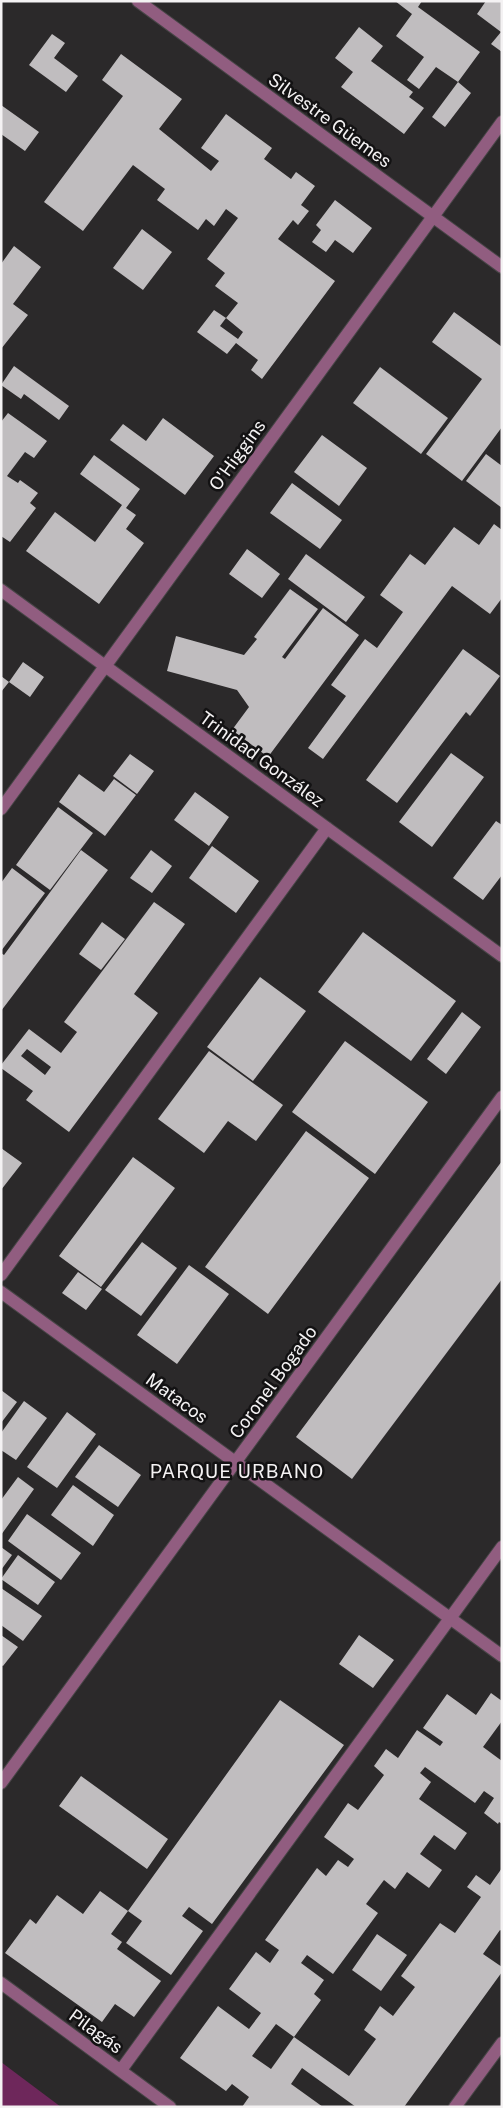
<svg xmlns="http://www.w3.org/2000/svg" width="503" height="2108" font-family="'Public Sans',sans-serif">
	<rect width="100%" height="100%" fill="#2b292a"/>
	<!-- green -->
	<path fill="#6e275b" d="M1,2062l60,45h-60z"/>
	<!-- building -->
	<path fill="#c0bdbf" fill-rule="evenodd" d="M395,1h27l-4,6 62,45 -22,30 -22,-15 -17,22 -12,-9 17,-23 -28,-21 16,-22z
		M486,1h16v51l-11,-8 10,-12 -24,-18z
		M359,27l24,19 -12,15 42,31 -4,5 15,11 -20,26 -63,-47 12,-15 -18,-14z
		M52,34l13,9 -11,15 24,18 -12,16 -37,-27z
		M121,54l61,45 -23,30 52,42 8,-10 -18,-13 25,-34 46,34 -8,11 27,20 5,-7 19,14 -14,19 8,6 -11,14 -5,-5 -15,19 57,42 -73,98 -11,-9 7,-10 -22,-17 -9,11 -30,-22 17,-22 12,8 -6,8 18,13 5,-7 -17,-14 12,-15 -23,-17 10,-13 -18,-14 31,-41 -12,-9 -12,17 -8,-7 -8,11 -41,-30 8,-11 -32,-24 -50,66 -39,-29 79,-106 -21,-16z
		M458,82l13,11 -26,34 -13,-10z
		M1,105l38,27 -14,19 -24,-17z
		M335,200l37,28 -19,25 -18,-13 -9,12 -14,-10 9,-12 -5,-5z
		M142,229l30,23 -29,38 -30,-22z
		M14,246l27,21 -28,37 15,11 -27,34v-85z
		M454,312l48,35v80l-40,54 -36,-27 56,-75 -50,-37z
		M14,366l55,40 -10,14 -35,-26 -3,5 -20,-14z
		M380,367l68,51 -27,36 -68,-51z
		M8,413l39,28 -13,17 -9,-6 -18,24 11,7 2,-3 18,13 -8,10 6,5 -26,34 -9,-6v-114z
		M163,418l51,38 -29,39 -75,-55 13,-16 23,17z
		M322,435l45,33 -28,38 -45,-34z
		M486,454l16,12v42l-36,-27z
		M94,455l46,34 -14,19 10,7 -10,14 18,14 -45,61 -73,-53 29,-39 40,30 27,-37 -42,-31z
		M292,483l50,37 -22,29 -50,-36z
		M494,524l8,6v68l-12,16 -38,-28 -129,173 -15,-11 38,-52 -15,-11 34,-46 12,9 26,-36 -23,-17 30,-41 15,11 29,-38 25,18z
		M247,549l33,25 -18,24 -33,-24z
		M306,554l59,43 -19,25 -58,-43z
		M290,589l28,20 -36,48 3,2 38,-51 36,27 -91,122 -36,-27 17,-23 -12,-17 -70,-19 9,-35 68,19 13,-16 -3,-2z
		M463,649l37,27 -30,40 -4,-4 -69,91 -31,-23z
		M23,662l21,15 -14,20 -21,-15z
		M1,676l8,6 -8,10z
		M451,753l33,24 -52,70 -33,-25z
		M130,754l24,17 -17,23 -24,-18z
		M79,774l25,18 10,-13 22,16 -31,41 -46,-34z
		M195,792l34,25 -20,29 -35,-26z
		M58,807l35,26 -43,57 -34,-25z
		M496,821l6,4v50l-19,25 -30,-22z
		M212,846l47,35 -23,32 -47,-35z
		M81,850l27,20 -107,141v-58l3,2z
		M151,850l21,16 -20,27 -22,-15z
		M12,868l33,25 -44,58v-68z
		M154,902l31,22 -51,70 24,19 -89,119 -43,-32 7,-9 -32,-23v-3l28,-36 32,24 16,-21 -13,-10zM27,1049l24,18 -6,8 -24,-19z
		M102,922l23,17 -24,31 -22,-16z
		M363,932l93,69 -45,60 -93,-69z
		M260,977l46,34 -53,70 -46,-34z
		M462,1012l19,15 -35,47 -19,-15z
		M345,1041l83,61 -53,72 -83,-62z
		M209,1051l74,54 -27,36 -28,-20 -24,32 -46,-34z
		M306,1131l63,47 -101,136 -63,-47z
		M1,1148l21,15 -21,27z
		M133,1157l42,31 -74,99 -42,-31z
		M502,1161v118l-150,200 -56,-42z
		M142,1242l35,26 -36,48 -36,-26z
		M189,1265l40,29 -52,70 -40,-29z
		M78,1272l24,17 -16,21 -24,-17z
		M1,1390l16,12 -16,21z
		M24,1401l23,17 -31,42 -15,-10v-17z
		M67,1412l29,22 -39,54 -30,-21z
		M99,1445l42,30 -23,32 -43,-30z
		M18,1477l16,12 -33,46v-35z
		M73,1485l41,30 -21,31 -42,-31z
		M27,1514l54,39 -20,27 -53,-39z
		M1,1547l11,8 -11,15z
		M18,1555l37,27 -17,23 -37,-26z
		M1,1588l41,28 -19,25 -22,-16z
		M1,1635l17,12 -15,19 -2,-1z
		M359,1635l35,25 -21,28 -34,-24z
		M491,1693l11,8v20l-19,26 19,14v63l-3,-2 -1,2 -14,-11 10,-15 -10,-7 -9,12 -50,-36 -5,6 11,9 -12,17 48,34 -12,17 -21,-15 -14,19 22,16 -13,18 -22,-16 -12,17 -11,-9 -18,24 12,9 -45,61 -26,-19 -6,8 23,17 -10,14 7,6 -27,37 55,39 27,-37 -12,-9 16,-24 13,10 22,-29 -14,-11 39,-53 15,10 26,-36 -14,-10 9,-12 14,10 12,-17v63l-2,-1 -17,24 19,13v5l-98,135h-48l-54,-39 -11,16 32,23h-81l7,-10 -17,-13 -6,7 -46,-33 38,-52 31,23 12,-16 -32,-24 27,-37 14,11 9,-13 -14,-10 52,-72 9,8 12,-16 10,7 6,-8 -30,-22 24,-34 10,7 26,-35 -10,-9 12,-17 12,9 19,-28 23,16 3,-4 -20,-14 24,-34 29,21zM276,2024l18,13 -23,32 -19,-13z
		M280,1700l64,45 -132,179 -23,-17 -7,9 21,15 -32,44 -45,-32 16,-22 -14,-10z
		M81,1776l87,63 -21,30 -88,-63z
		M100,1891l28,20 -17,23 11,8 -5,7 44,32 -27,36 -19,-13 -13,18 -97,-69 25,-34 6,5 21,-29 26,19z
		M377,1934l30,21 -26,36 -29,-21z"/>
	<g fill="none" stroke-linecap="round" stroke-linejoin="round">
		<defs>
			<path id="minor" d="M138,1l364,266
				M1,590l501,366
				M1,809l501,-687
				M1,1275l326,-447
				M1,1292l501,364
				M1,1783l501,-686
				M1,1983l169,124
				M121,2070l381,-523
				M455,2107l47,-64"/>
		</defs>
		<!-- minor casing -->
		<use href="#minor" stroke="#474546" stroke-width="14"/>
		<!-- minor -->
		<use href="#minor" stroke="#915d80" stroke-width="12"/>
	</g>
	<g text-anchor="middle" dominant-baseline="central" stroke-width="5" stroke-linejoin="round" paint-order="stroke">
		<!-- street labels -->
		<g font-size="18" fill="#f4f2f3" stroke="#131213">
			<text transform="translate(330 120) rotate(36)">Silvestre Güemes</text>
			<text transform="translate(237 455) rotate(-54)">O'Higgins</text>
			<text transform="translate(262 759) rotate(36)">Trinidad González</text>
			<text transform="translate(273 1382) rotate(-54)">Coronel Bogado</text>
			<text transform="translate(177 1398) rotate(36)">Matacos</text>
			<text transform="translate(96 2031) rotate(36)">Pilagás</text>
		</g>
		<!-- neighbourhood labels -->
		<g font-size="19" letter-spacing="1" fill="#f4f2f3" stroke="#131213">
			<text x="237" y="1471">PARQUE URBANO</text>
		</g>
	</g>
	<!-- border -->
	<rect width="503" height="2108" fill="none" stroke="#f4f2f3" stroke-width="5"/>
</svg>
